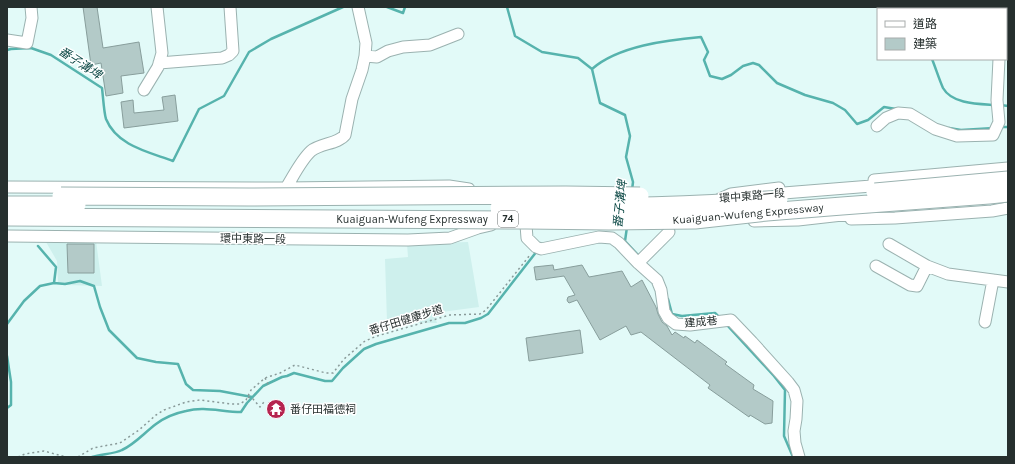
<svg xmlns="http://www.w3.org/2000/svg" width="1015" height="464" font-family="Karla,'Noto Sans TC',sans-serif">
	<rect width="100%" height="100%" fill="#e2faf8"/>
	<!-- built -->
	<path fill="#cef0ed" d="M96,241l6,45 -35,-1 -9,-2 -1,-22 -11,-19z
		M468,242l11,65 -45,6 3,10 -50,-1 -2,-63 23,-2 -1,-13z"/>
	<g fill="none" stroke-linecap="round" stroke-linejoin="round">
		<!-- stream -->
		<path stroke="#56b3ad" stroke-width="2.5" d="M387,7l16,6 2,-6
			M507,7l8,29 27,16 36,6 14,11 8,34 25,12 5,21 -4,21 7,25 -1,8
			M883,7l2,2
			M7,50l4,-1 20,-1 20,7 51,33c1,8 2,25 4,31 11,27 43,33 67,42l26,-52 25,-13 25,-44 22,-13 72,-32
			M932,59c4,10 7,20 11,29 9,16 35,16 51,17
			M592,69c26,-23 75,-29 109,-32l7,15 -4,8 6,16 12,3 9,-4 12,-9 10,-3 6,2 18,18 28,12 28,8 12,7 12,14 11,-4 16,-13 12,2
			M1001,105l7,1
			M1001,127h7
			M949,128l12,2 33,-2
			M627,227l-2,14 14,15
			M54,283l11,1 15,-3 14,5 6,21 9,23 28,28 19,4 22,2 8,20 7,6 27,1 32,6
			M668,299l4,15 10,2 33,-3 5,5
			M7,324l17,-23 16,-15 14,-3 2,-16 -18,-21
			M726,324l48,52 11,14 -1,46 9,21
			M7,356l4,26v23l-4,3
			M92,457c9,-3 22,-3 30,-7 13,-6 22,-17 34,-26 8,-6 20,-11 30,-13 18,-5 36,1 55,1l6,-9 16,-17 19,-9 5,-1 7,-3 31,8h7l11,-13 21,-19 12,-5 73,-21h16l16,-5 7,-4 49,-63"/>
	</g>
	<!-- building -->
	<path fill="#b3cac8" stroke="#889e9c" d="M83,7h14l6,41 36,-6 5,31 -23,3 2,17 -17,3 -5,-33 -10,2z
		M175,95l3,26 -54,7 -3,-26 12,-2 1,13 30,-3 -2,-13z
		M67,244h27v29h-26z
		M553,265l1,5 28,-5 7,12 33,-6 9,16 11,-7 14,27 2,7 4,8 5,4 5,9 3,-3 9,6 1,-2 10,7 2,-3 30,22 -2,2 29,21 -1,4 20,12 -1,22 -7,1 -15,-9 -1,2 -41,-29 2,-3 -69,-53 -10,3 -5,-9 -26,14 -23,-40 -8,3 -1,-1 -1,-2 1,-3 7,-2 -11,-19 -28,4 -2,-13z
		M580,330l3,23 -54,8 -3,-23z
		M277,403l4,11 -7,2 -4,-11z"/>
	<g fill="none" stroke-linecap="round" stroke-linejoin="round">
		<defs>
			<path id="minor" d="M1003,9v-2
				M7,40l20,3 5,-25 -1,-11
				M365,56l12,1 11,-6 15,-4 27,-2 28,-11
				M159,63l63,-5 7,-3 4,-4 -3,-44
				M144,90l14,-23 4,-14 -5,-46
				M877,126l9,-8 12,-5 12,1 25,15 22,7 36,-1 6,-13 -2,-22 2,-41
				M874,180l134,-12
				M7,187l279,1 163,-2 20,3
				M286,188c7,-11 15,-28 25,-37 10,-8 27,-7 34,-16l7,-36 10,-29 3,-14 1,-13 -8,-36
				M771,194l113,-9
				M720,201v-2l11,-5 48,-6
				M851,219l44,-1 97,-7 16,-3
				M754,221l44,-1 62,-7
				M526,225l1,13 9,9 5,2 58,-12 13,1 7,5 19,20 19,17 4,10 3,21 4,7 8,6 14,1 41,-5 21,22 36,40 6,8 3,11 -1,18 -2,12 1,12 4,14
				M7,236l401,4 42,-2 28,-10 13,-3
				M889,244l38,22 21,8 60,8
				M638,263l31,-31
				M876,266l34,19 7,1 10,-20
				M985,322l8,-42"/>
		</defs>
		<!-- minor casing -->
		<use href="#minor" stroke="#9bb2b0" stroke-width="13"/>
		<!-- path -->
		<path stroke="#899a99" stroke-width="1.5" stroke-dasharray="2 3" stroke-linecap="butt" d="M265,378l4,8
			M248,397l5,2 7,8 4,-5
			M18,457l7,-3 19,-3 22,6
			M78,457l15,-9 27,-5 19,-13 17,-15 8,-5 22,-8 14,-2 32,4h8l6,-4 5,-10 14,-12 15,-5 15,-8 31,8h7l11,-14 21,-18 12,-5 73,-21 30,-1 6,-4 44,-55"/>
		<!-- minor -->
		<use href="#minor" stroke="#fff" stroke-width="11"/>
		<defs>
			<path id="highway-bridge" d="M875,192l133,-12
				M61,196l188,1 317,-2 74,1
				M7,205h70
				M499,208c93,-1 187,-1 280,-9
				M7,217l519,3 83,1 86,-1 72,-8 75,-6 147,-11 19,-2"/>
		</defs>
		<!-- highway-bridge casing -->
		<use href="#highway-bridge" stroke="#9bb2b0" stroke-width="19" stroke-linecap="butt"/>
		<!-- highway-bridge -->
		<use href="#highway-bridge" stroke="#fff" stroke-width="17"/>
	</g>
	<!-- icons -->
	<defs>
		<symbol id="temple-disc" viewBox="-11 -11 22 22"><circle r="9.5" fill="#b5244f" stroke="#fff"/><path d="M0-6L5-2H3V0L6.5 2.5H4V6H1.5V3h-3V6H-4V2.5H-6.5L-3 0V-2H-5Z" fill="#fff"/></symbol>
	</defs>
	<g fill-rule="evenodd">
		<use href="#temple-disc" x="265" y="398" width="22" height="22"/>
	</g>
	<g text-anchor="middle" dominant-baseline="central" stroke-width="3" stroke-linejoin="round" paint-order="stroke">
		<!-- shield labels -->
		<rect fill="#fff" stroke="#676d6d" stroke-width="1" x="498" y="211" width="20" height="16" rx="3"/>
		<g font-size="10" font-weight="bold" fill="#262f2e">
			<text x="508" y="219">74</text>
		</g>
		<!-- street labels -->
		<g font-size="11" fill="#262f2e" stroke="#fff">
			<text transform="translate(752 196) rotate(-5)">環中東路一段</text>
			<text transform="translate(748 214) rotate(-5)">Kuaiguan-Wufeng Expressway</text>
			<text x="412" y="219">Kuaiguan-Wufeng Expressway</text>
			<text transform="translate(253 239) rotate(1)">環中東路一段</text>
			<text transform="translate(406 320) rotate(-17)">番仔田健康步道</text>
			<text transform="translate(701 322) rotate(-5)">建成巷</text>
		</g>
		<!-- poi labels -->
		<g font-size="11" fill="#262f2e" stroke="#fff" text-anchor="start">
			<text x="290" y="409">番仔田福德祠</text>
		</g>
		<!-- water labels -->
		<g font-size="12" font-style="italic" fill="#0e4a47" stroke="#fff">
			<text transform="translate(80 63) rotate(33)">番子溝埤</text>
			<text transform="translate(620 204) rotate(-84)">番子溝埤</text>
		</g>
	</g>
	<!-- border -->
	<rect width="1015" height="464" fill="none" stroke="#262f2e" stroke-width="16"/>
	<!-- legend -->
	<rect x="877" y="8" width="130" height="52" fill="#ffffff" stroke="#a8acab"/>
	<rect x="885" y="21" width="20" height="6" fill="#ffffff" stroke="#a8acab"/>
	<text x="913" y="28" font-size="12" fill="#262f2e">道路</text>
	<rect x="885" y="38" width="20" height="12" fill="#b3cac8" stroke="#a8acab"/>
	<text x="913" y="48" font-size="12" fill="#262f2e">建築</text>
</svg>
